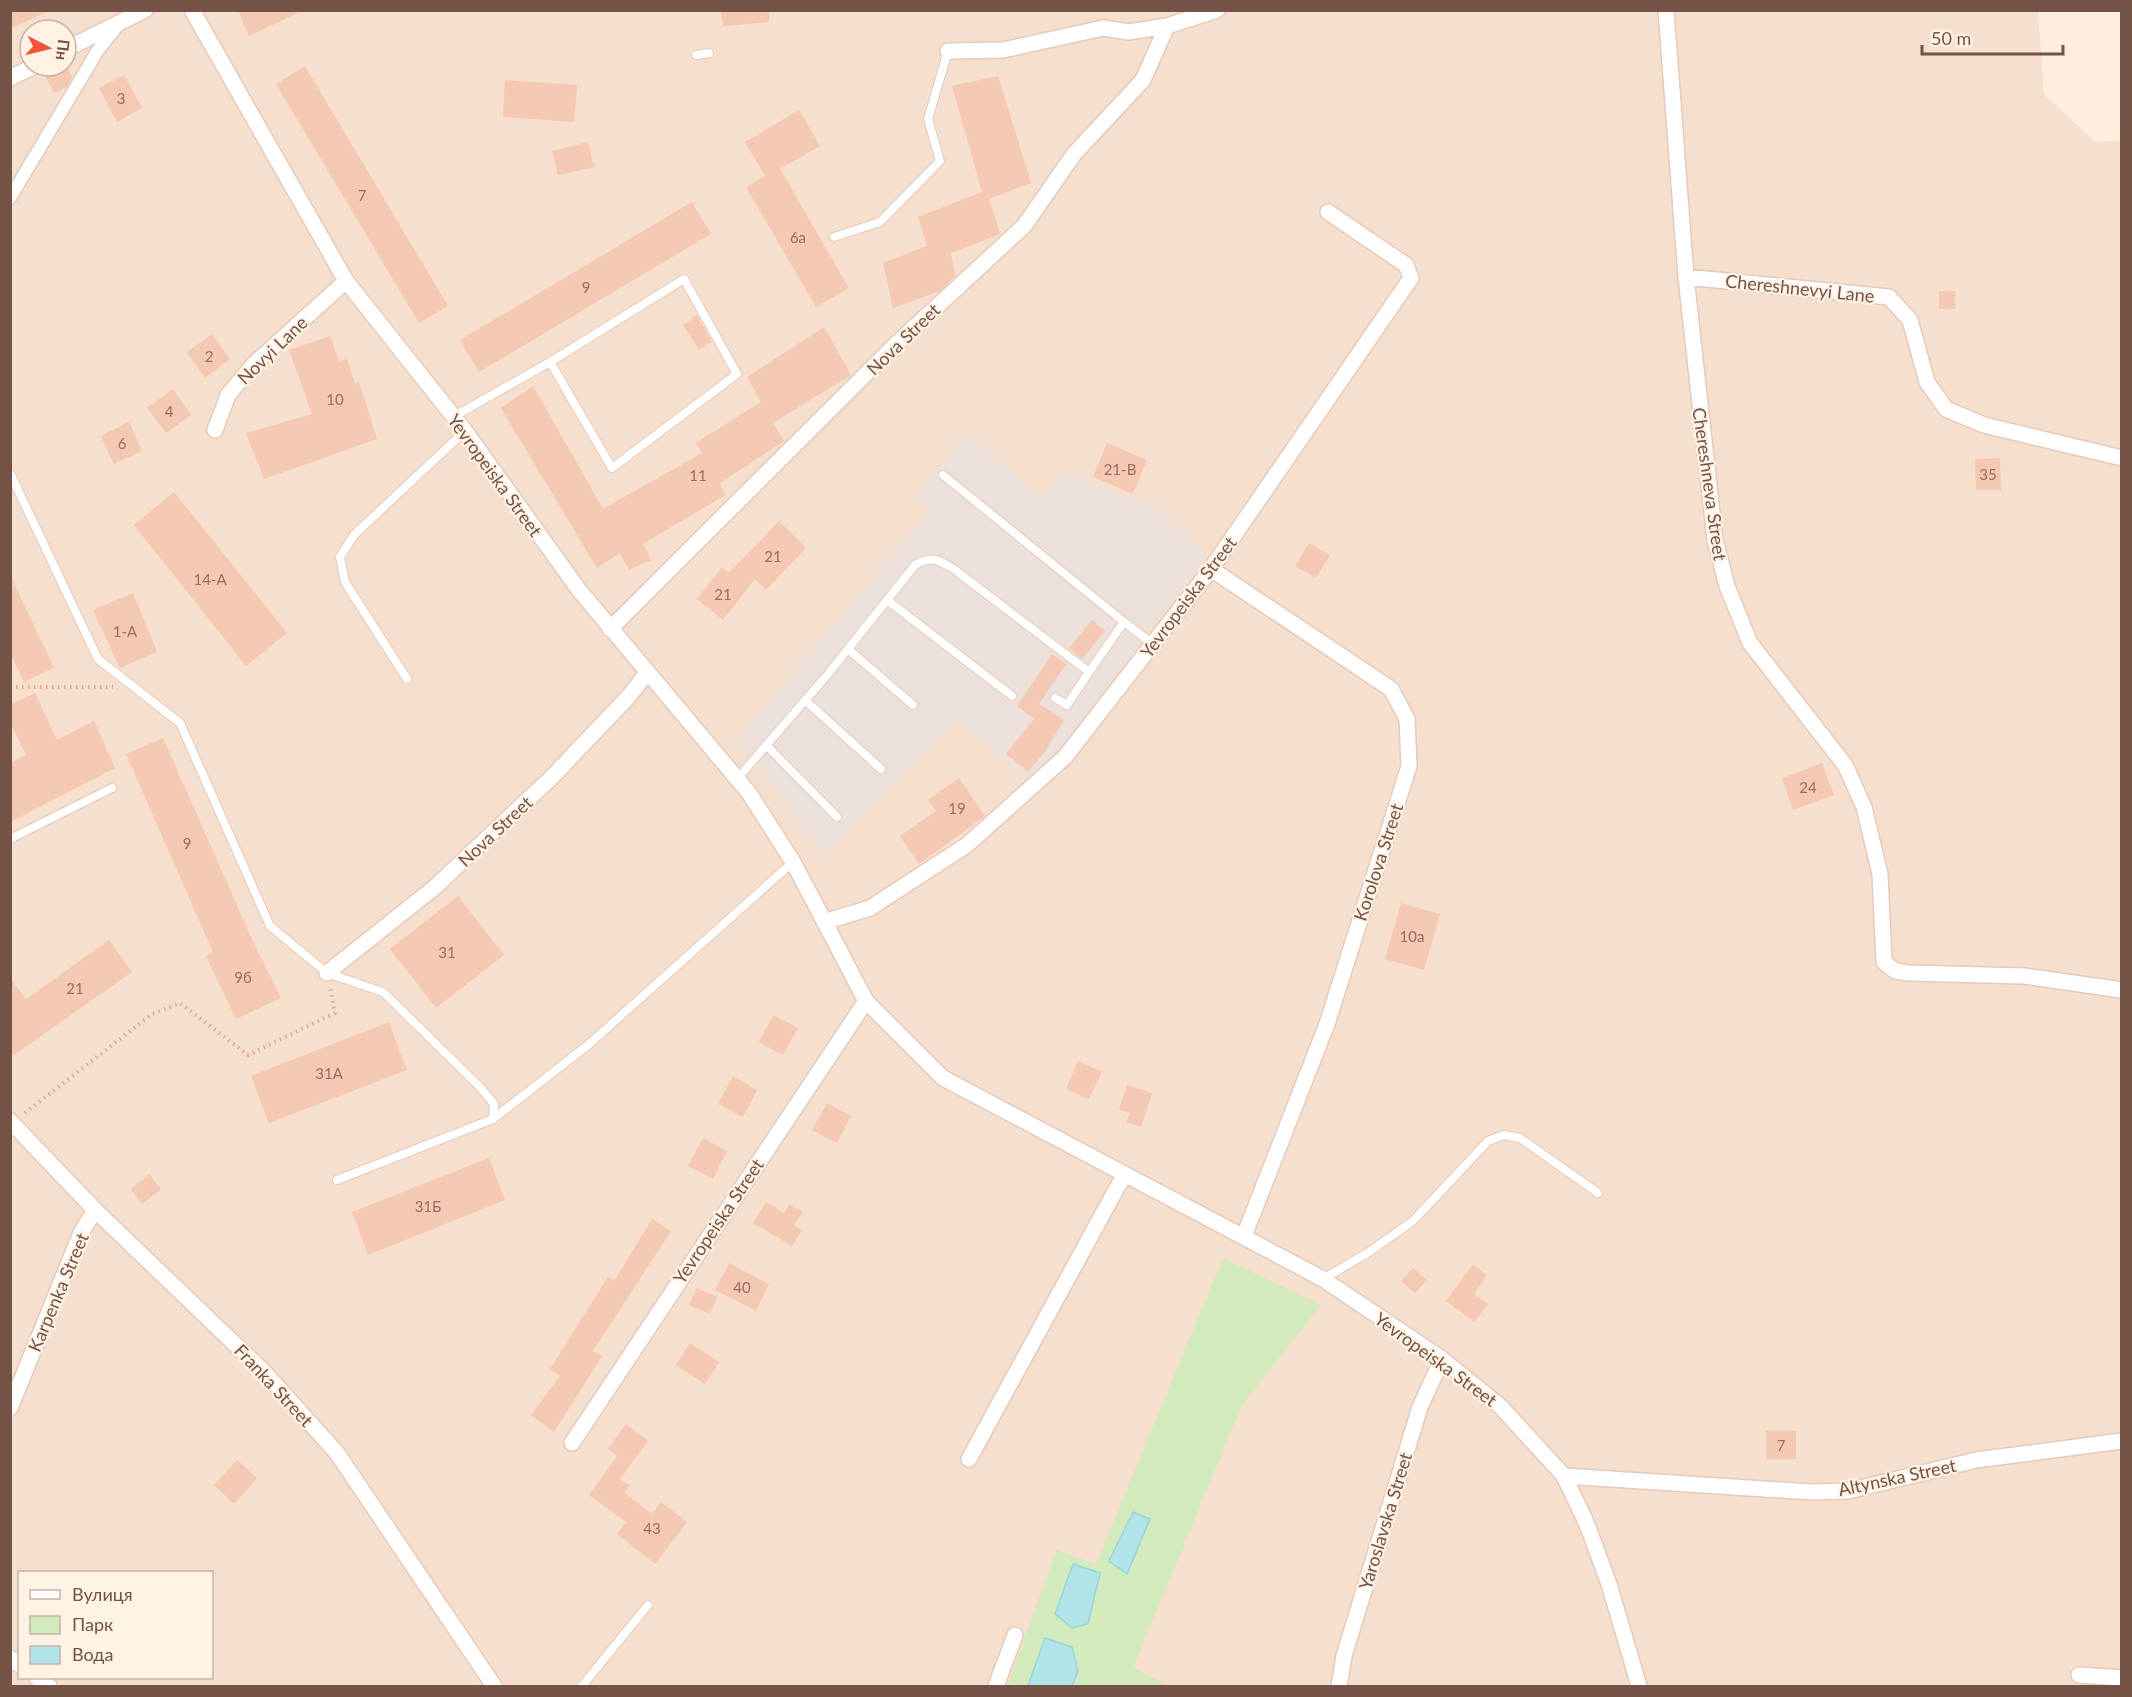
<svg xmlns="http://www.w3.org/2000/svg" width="2132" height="1697" font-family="Lato,sans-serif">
	<rect width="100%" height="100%" fill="#feeedd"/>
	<!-- residential -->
	<path fill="#f6dfcc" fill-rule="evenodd" d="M11,11h2027l6,83 51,48 27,-1 -1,1545h-2110zM30,30h36v36h-36zM20,1572h192v106h-192z"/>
	<!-- industrial -->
	<path fill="#ebe1da" d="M966,433l75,64 25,-26 92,39 49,44 -151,201 -28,26 -71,-61 -133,135 -58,-79 -31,-34 194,-231 -15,-15z"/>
	<!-- green -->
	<path fill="#d3ebbc" d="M1223,1258l98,47 -79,100 -109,263 36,18h-161l48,-136 40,14z"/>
	<!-- water -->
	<path fill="#b1e4e8" stroke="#97d5da" stroke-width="1.5" d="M1133,1512l17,7 -23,55 -18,-13z
		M1073,1564l27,9 -12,51 -16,4 -17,-14z
		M1045,1638l27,9 6,24 -6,15h-44z"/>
	<!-- building -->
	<path fill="#f5c8b3" d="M10,10h40l-40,19z
		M238,10h66l-55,26z
		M721,10h48v12l-46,4z
		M66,65l6,12 -5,10 -13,6 -10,-20z
		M305,66l143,240 -29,17 -143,-239z
		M124,75l18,33 -25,14 -18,-34z
		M998,76l33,107 -42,16 11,35 -49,19 4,23 -15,15 -47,17 -10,-45 44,-17 -9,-29 64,-25 -30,-106z
		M505,80l72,5 -3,37 -71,-5z
		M799,110l21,36 -40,23 69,119 -33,19 -70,-120 19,-11 -20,-34z
		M588,142l6,25 -36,8 -6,-24z
		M692,202l19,32 -232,138 -19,-32z
		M1939,291h16v18h-16z
		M697,315l15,27 -13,8 -16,-25z
		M824,327l27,48 -78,48 11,18 -64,42 5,12 -82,49 8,16 -22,10 -9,-17 -23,15 -96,-160 32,-22 70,123 99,-56 -6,-10 65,-41 -14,-25z
		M212,334l18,25 -25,19 -18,-26z
		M330,336l9,25 8,-2 8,25 4,-2 18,57 -113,40 -18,-46 66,-19 -23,-64z
		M173,389l18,26 -25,18 -19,-25z
		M129,422l13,29 -28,13 -13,-28z
		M1107,443l40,17 -14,34 -40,-17z
		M2000,458l1,32h-25l-1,-31z
		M174,492l113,141 -41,33 -112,-141z
		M779,521l27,27 -40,42 -11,-11 -32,41 -26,-21 25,-32 7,6z
		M1309,543l21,12 -14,23 -21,-12z
		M10,575l44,93 -30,14 -14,-29z
		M133,593l24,59 -37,16 -27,-58z
		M1092,620l13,11 -23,28 -13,-11z
		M1052,654l14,10 -27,40 25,16 -20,33 -16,19 -22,-18 28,-35 -17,-13z
		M35,693l22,47 37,-19 21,47 -105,54v-59l16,-8 -16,-32v-18z
		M163,738l87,197 31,63 -45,21 -30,-63 7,-4 -87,-198z
		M1822,763l12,32 -41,15 -11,-32z
		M959,778l26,38 -66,48 -19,-28 36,-25 -8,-11z
		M458,896l46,59 -68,53 -46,-59z
		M1401,903l39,11 -16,56 -39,-11z
		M109,940l23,32 -122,86v-80l16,21z
		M773,1015l25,13 -15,27 -24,-13z
		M389,1022l18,48 -138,53 -18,-47z
		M1078,1061l24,11 -13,27 -23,-10z
		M733,1076l24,14 -14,27 -25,-13z
		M1127,1085l25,8 -11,34 -15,-5 4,-9 -11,-3z
		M827,1103l24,13 -14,27 -25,-13z
		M703,1138l24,13 -14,28 -25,-13z
		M489,1158l16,42 -137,55 -16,-43z
		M149,1174l12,15 -19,15 -11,-15z
		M766,1202l18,11 6,-9 13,8 -9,13 8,5 -10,16 -39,-23z
		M652,1219l19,12 -78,120 9,5 -48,76 -23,-17 29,-39 -10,-7 58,-92 6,4z
		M729,1263l40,21 -13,27 -41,-21z
		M1473,1264l14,11 -13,19 14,10 -14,18 -28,-21z
		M1413,1268l14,12 -12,13 -14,-12z
		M697,1288l20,9 -7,17 -21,-9z
		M690,1343l29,19 -14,22 -29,-19z
		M626,1424l22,17 -28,38 10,7 -5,7 27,21 9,-12 26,20 -32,42 -38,-30 9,-12 -37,-27 28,-39 -9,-7z
		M1766,1431h30v28h-30z
		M237,1460l20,18 -23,26 -20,-19z"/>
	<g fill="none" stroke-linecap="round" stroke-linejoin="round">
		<defs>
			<path id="service" d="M696,55l13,-2
				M834,237l46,-15 60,-61 -12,-42 20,-68
				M453,417l97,-55 62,106 125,-94 -53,-95 -134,83
				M10,473l88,186 82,64 90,203 57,47 56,19 96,94 15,18 -1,15
				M943,475l181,147
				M887,600l125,96
				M848,649l65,56
				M407,679l-62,-97 -5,-25 14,-22 111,-104
				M1055,698l12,7 22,-33
				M805,700l76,69
				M766,745l71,72
				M737,779l91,-105 87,-109c17,-10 25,-5 40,5l134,102 35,-50 21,16
				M10,839l102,-51
				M337,1180l156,-61 95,-74 205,-183
				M1323,1279l46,-27 44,-31 75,-80 16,-6 16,3 78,55
				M582,1686l66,-81"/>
			<path id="pedestrian" d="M10,198l88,-148 21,-26"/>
			<path id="minor" d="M192,10l154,271 119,150 114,159 170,203 44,69 73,139 77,77 380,201 119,80 59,48 63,69 22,46 23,62 30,102
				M1666,10l20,267 29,263 12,46 23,57 95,122 19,42 16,67 4,88 11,9 14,2 115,3 98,14
				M66,49l79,-39
				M948,51l55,-1 100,-22 26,4 38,-6 50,-16
				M10,78l24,-12
				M1686,277l203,20 21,23 17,62 19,27 38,16 138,33
				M215,430l13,-35 26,-31 92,-83
				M1211,569l180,120 16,30 2,47 -82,258 -83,212
				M610,629l283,-282 131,-121 50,-72 69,-74 24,-54
				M824,922l46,-14 97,-63 98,-88 146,-188 200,-291 -5,-13 -78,-53
				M327,973l108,-86 117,-110 77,-81 18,-23
				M10,1121l85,89 170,163 72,80 157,233
				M10,1408l71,-175 14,-23
				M572,1443l294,-442
				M969,1459l155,-284
				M1564,1476l248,16 36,-1 128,-31 146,-19
				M10,1658l10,7
				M2079,1675l43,3
				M37,1678l12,8
				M996,1686l19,-51
				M1339,1686l5,-30 76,-249 22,-48"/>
		</defs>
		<!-- service casing -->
		<use href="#service" stroke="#e4cbbc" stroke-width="10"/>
		<!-- pedestrian casing -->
		<use href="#pedestrian" stroke="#e4cbbc" stroke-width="15"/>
		<!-- minor casing -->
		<use href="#minor" stroke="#e4cbbc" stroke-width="18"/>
		<!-- path -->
		<path stroke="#d9ab97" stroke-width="4" stroke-dasharray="1.5 4.5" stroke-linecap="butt" d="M10,687h103
			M25,1113l127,-99 28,-11 68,52 87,-42 -5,-26"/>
		<!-- service -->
		<use href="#service" stroke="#fff" stroke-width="8"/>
		<!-- pedestrian -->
		<use href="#pedestrian" stroke="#fff" stroke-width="12"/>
		<!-- minor -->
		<use href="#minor" stroke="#fff" stroke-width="15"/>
	</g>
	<g text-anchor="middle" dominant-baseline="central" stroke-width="4.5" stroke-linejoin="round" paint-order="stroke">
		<!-- number labels -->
		<g font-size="15" fill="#947060">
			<text x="121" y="98">3</text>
			<text x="362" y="195">7</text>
			<text x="798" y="237">6а</text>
			<text x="586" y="287">9</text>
			<text x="209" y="356">2</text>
			<text x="335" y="399">10</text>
			<text x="169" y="411">4</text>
			<text x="122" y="443">6</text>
			<text x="1120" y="469">21-В</text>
			<text x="1988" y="474">35</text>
			<text x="698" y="475">11</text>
			<text x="773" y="556">21</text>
			<text x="210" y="579">14-А</text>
			<text x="723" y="594">21</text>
			<text x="125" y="631">1-А</text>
			<text x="1808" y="787">24</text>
			<text x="957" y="808">19</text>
			<text x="187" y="843">9</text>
			<text x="1412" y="936">10а</text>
			<text x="447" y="952">31</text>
			<text x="243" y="977">9б</text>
			<text x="75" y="988">21</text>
			<text x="329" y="1073">31А</text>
			<text x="428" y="1206">31Б</text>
			<text x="742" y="1287">40</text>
			<text x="1781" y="1445">7</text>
			<text x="652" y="1528">43</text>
		</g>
		<!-- street labels -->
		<g font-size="18" fill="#745245" stroke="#fff3e5">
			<text transform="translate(1800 288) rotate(6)">Chereshnevyi Lane</text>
			<text transform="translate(903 339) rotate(-44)">Nova Street</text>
			<text transform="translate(272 350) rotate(-44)">Novyi Lane</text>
			<text transform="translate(495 475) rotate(54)">Yevropeiska Street</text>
			<text transform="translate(1710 484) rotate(82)">Chereshneva Street</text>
			<text transform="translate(1188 597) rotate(-53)">Yevropeiska Street</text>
			<text transform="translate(495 831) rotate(-43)">Nova Street</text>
			<text transform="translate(1378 862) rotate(-72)">Korolova Street</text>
			<text transform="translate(718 1221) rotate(-56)">Yevropeiska Street</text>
			<text transform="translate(58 1292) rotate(-67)">Karpenka Street</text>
			<text transform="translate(1436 1359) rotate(36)">Yevropeiska Street</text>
			<text transform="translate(274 1385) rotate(47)">Franka Street</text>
			<text transform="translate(1897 1477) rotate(-12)">Altynska Street</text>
			<text transform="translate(1385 1521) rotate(-73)">Yaroslavska Street</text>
		</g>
	</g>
	<!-- border -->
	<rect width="2132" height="1697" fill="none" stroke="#745245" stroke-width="24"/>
	<!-- legend -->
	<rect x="18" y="1571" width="195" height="108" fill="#fff3e5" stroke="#c7b3a5" stroke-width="1.5"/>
	<rect x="30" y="1590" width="30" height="9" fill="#ffffff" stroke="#c7b3a5" stroke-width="1.5"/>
	<text x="72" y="1601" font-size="18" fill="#745245">Вулиця</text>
	<rect x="30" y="1616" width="30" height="18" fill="#d3ebbc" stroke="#c7b3a5" stroke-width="1.5"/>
	<text x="72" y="1631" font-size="18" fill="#745245">Парк</text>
	<rect x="30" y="1646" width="30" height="18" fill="#b1e4e8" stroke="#c7b3a5" stroke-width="1.5"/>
	<text x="72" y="1661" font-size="18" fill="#745245">Вода</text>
	<!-- north arrow -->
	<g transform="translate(48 48) rotate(97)"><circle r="28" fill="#fff3e5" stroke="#c7b3a5" stroke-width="1.5"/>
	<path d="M0-4.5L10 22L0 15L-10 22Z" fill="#f0533a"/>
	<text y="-9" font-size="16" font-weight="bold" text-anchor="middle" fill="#745245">Пн</text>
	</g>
	<!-- scale -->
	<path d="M1922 45v9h141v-9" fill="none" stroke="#745245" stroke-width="3"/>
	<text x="1931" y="45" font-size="18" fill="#745245" stroke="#fff3e5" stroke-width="4.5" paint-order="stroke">50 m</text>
</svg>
